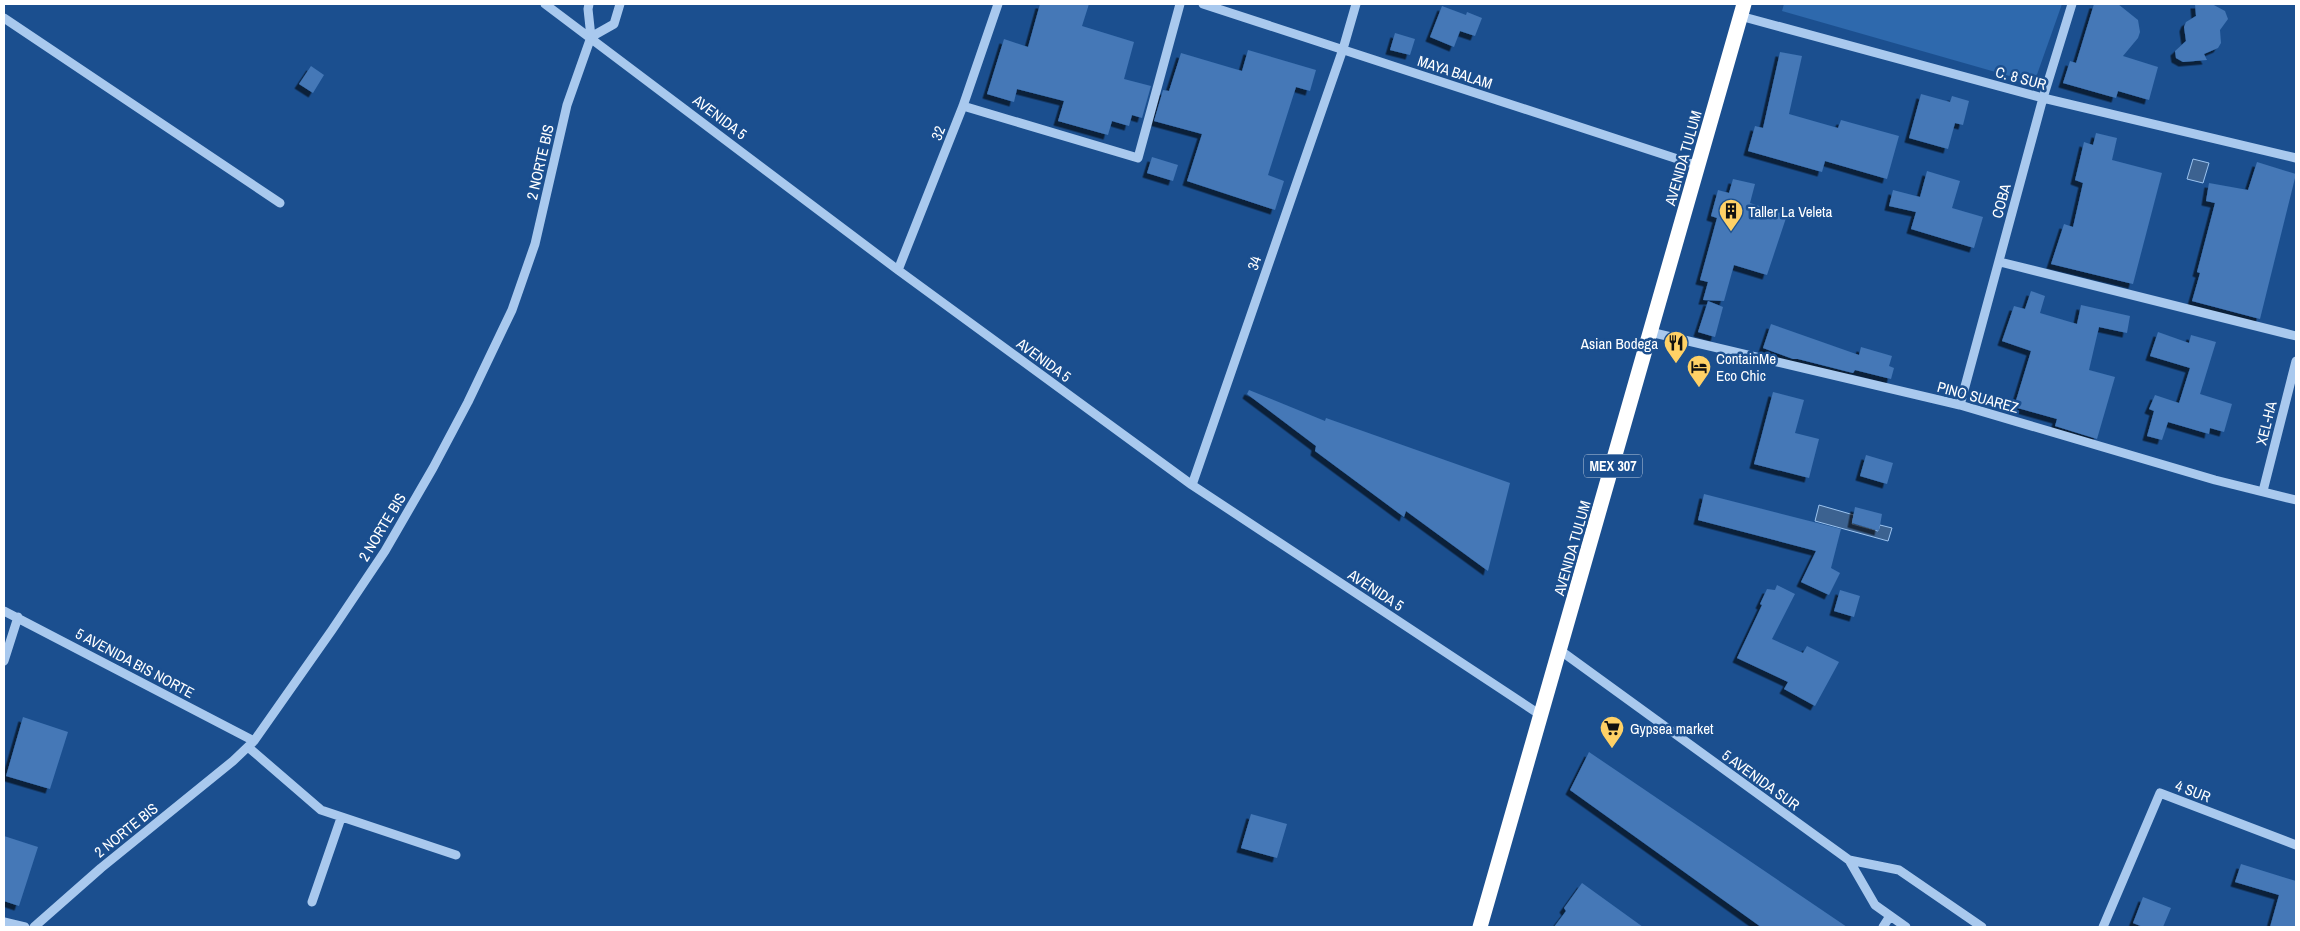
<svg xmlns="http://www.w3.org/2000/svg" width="2300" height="931" font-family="'Archivo Narrow',sans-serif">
	<defs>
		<filter id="shadow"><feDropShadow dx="-4.5" dy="4.5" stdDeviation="0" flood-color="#0009"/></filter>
	</defs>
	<rect width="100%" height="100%" fill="#1b4f8f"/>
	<!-- green -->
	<path fill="#2e69ad" d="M1784,4h278l-28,79 -252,-72z"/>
	<!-- water -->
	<path fill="#3c6290" stroke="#9cc4f0" d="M2193,159l16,4 -6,20 -16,-4z
		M1819,505l35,10 -2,9 26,7 2,-6 12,3 -4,13 -73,-20z"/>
	<!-- building -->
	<path fill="#4478b7" filter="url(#shadow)" d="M1040,4h49l-7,22 52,16 -10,37 27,7 -9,32 -10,-3 -3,11 -17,-5 -4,14 -50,-14 6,-20 -47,-12 -3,13 -27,-8 17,-55 24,8z
		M2094,4h24l20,16 2,12 -2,6 -15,18 35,11 -9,33 -31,-9 -2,7 -53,-15 7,-22 6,2z
		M2195,4h17l13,7 3,8 -8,11 1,13 -3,5 -14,6 3,6 -24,2 -7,-4 -1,-7 11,-10 -2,-14 2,-5 10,-6z
		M1442,6l24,9 1,-3 15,6 -7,18 -15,-5 -6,16 -24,-10z
		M1395,33l20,6 -5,16 -20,-5z
		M1248,50l68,20 -6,21 -14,-4 -28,88 16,6 -9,29 -88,-29 15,-47 -48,-13 9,-31 6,1 12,-38 61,18z
		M1780,52l22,4 -13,58 49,14 3,-8 58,16 -12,43 -62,-18 -3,11 -74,-21 7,-25 8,2z
		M311,66l13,9 -11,18 -14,-9z
		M1921,94l29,8 2,-6 17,5 -6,24 -8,-2 -7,26 -39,-11z
		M2096,133l21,5 -5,22 50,13 -29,111 -82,-20 13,-40 9,3 10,-44 -8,-3 9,-38 9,3z
		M1152,157l26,8 -5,16 -26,-8z
		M2257,162l39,12 -36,145 -68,-18 8,-28 -3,-1 18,-69 -9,-2 3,-18 39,7z
		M1927,171l33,10 -8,27 31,9 -9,31 -63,-19 5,-17 -27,-6 4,-16 27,7z
		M1733,179l22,5 -5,19 37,12 -20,60 -33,-10 -10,36 -21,-1 5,-18 -8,-2 17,-62 -6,-2 7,-26 11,3z
		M2031,291l14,5 -5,17 37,11 4,-19 49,11 -3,17 -28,-6 -10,43 26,7 -18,62 -42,-13 2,-7 -43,-12 17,-56 -29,-10 12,-35 11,3z
		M1708,301l15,6 -8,30 -17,-5z
		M1771,324l88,31 2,-8 31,9 -3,10 5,2 -3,11 -36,-9 -2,3 -55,-14h-5l-30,-11z
		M2158,332l31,11 2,-8 25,7 -16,52 32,10 -8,28 -14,-4 -1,6 -41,-12 -6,18 -15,-4 7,-25 -5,-2 6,-14 24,8 11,-35 -40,-12z
		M1249,390l76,31 1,-3 184,65 -22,88 -82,-60 -2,6 -89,-66 1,-5 -69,-52z
		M1773,392l31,8 -9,33 24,6 -10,39 -55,-14z
		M1866,455l27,8 -6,21 -27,-8z
		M1704,494l137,35 -10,39 9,5 -11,22 -28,-13 15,-31 -118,-31z
		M1855,507l27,7 -3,17 -27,-8z
		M1777,585l18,9 -23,45 31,14 4,-7 32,16 -24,44 -31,-17 4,-7 -51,-24 25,-53 -2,-1 7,-15 8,1z
		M1840,590l20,6 -6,21 -20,-6z
		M23,717l45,15 -18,57 -44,-13z
		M1589,752l258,175h-86l-191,-137z
		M1251,814l36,10 -10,34 -36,-10z
		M4,836l34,11 -19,59 -15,-5z
		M2241,864l55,17v46h-26l9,-32 -44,-13z
		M1582,883l61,44h-89l12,-16 -2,-3z
		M2143,897l28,11 -8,19h-20l-10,-4z"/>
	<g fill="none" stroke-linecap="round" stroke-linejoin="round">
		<!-- minor -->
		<path stroke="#a9c9ee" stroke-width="9" d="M545,4l353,266 294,215 350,231
			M1203,4l496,162
			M1740,16l303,82 253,60
			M4,18l276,185
			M591,37l23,-13 6,-20
			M963,106l175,52 42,-154
			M2000,262l296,74
			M898,270l65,-164 35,-102
			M1650,332l310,73 255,75 81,20
			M1960,405l83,-307 29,-94
			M1192,485l151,-436 13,-45
			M2263,491l33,-130
			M4,611l250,130
			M1561,651l288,209 26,45 31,22
			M4,661l14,-44
			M248,747l73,63 135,45
			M1849,860l50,10 83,57
			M312,902l29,-84
			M4,922l21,5
			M34,927l67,-59 132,-107 21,-20 78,-111 53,-79 48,-83 35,-66 44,-92 23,-66 32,-139 24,-68 -3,-28 1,-5
			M1883,927l7,-11
			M2103,927l57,-134 136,52"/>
		<!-- highway -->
		<path stroke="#fff" stroke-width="15" d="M1480,927l264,-923"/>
	</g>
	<!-- icons -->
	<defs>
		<symbol id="building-pin" viewBox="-11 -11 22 30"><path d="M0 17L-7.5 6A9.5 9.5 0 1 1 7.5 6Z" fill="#ffd166" stroke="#1b4f8f"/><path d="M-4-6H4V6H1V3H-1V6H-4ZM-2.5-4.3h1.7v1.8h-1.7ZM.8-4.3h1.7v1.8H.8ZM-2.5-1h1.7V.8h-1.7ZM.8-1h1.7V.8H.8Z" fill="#111"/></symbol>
		<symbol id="restaurant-pin" viewBox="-11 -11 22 30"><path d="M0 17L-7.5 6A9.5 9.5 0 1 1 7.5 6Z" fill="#ffd166" stroke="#1b4f8f"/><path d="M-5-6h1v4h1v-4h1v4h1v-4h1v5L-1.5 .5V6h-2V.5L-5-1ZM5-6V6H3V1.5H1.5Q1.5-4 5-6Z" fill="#111"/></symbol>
		<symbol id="hotel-pin" viewBox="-11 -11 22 30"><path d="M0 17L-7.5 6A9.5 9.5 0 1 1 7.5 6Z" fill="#ffd166" stroke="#1b4f8f"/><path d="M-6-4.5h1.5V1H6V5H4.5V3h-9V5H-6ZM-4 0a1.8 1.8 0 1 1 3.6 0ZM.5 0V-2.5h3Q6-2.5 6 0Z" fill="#111"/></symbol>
		<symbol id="supermarket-pin" viewBox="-11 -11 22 30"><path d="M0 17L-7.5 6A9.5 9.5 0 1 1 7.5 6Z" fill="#ffd166" stroke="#1b4f8f"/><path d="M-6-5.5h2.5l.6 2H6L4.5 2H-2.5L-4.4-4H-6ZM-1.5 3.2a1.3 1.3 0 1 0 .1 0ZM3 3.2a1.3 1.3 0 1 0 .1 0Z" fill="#111"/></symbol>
	</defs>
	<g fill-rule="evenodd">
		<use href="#building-pin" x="1717" y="197" width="28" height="38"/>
		<use href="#restaurant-pin" x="1662" y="329" width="28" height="38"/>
		<use href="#hotel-pin" x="1685" y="353" width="28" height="38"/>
		<use href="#supermarket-pin" x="1598" y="714" width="28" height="38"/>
	</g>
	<g text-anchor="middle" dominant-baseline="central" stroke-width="5" stroke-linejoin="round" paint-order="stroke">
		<!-- shield labels -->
		<rect fill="#1b4f8f" stroke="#bbcadd" stroke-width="1" x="1584" y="454.5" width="58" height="23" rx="4"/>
		<g font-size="14" font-weight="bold" fill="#fff">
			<text x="1613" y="466">MEX 307</text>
		</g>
		<!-- street labels -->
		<g font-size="15" fill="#fff" stroke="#1b4f8f">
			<text transform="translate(1455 72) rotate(18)">MAYA BALAM</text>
			<text transform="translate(2021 78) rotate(15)">C. 8 SUR</text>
			<text transform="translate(720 117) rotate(37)">AVENIDA 5</text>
			<text transform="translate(938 133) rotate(-68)">32</text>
			<text transform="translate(1683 158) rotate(-74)">AVENIDA TULUM</text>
			<text transform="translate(540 162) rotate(-77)">2 NORTE BIS</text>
			<text transform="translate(2001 201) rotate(-75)">COBA</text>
			<text transform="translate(1254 263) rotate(-71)">34</text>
			<text transform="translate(1044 360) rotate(36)">AVENIDA 5</text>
			<text transform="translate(1978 397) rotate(15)">PINO SUAREZ</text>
			<text transform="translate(2266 423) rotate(-76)">XEL-HA</text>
			<text transform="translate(382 527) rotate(-59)">2 NORTE BIS</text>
			<text transform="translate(1572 548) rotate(-74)">AVENIDA TULUM</text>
			<text transform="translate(1376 590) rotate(33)">AVENIDA 5</text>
			<text transform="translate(135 663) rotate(28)">5 AVENIDA BIS NORTE</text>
			<text transform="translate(1761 780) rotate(36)">5 AVENIDA SUR</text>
			<text transform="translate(2193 791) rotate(21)">4 SUR</text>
			<text transform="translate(126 830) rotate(-39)">2 NORTE BIS</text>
		</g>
		<!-- poi labels -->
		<g font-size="15" fill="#fff" stroke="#1b4f8f" text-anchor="start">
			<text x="1748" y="211">Taller La Veleta</text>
			<text x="1658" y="343" text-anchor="end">Asian Bodega</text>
			<text x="1716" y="358">ContainMe<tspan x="1716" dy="17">Eco Chic</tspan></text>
			<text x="1630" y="728">Gypsea market</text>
		</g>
	</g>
	<!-- border -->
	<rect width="2300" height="931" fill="none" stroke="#ffffff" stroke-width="10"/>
</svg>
